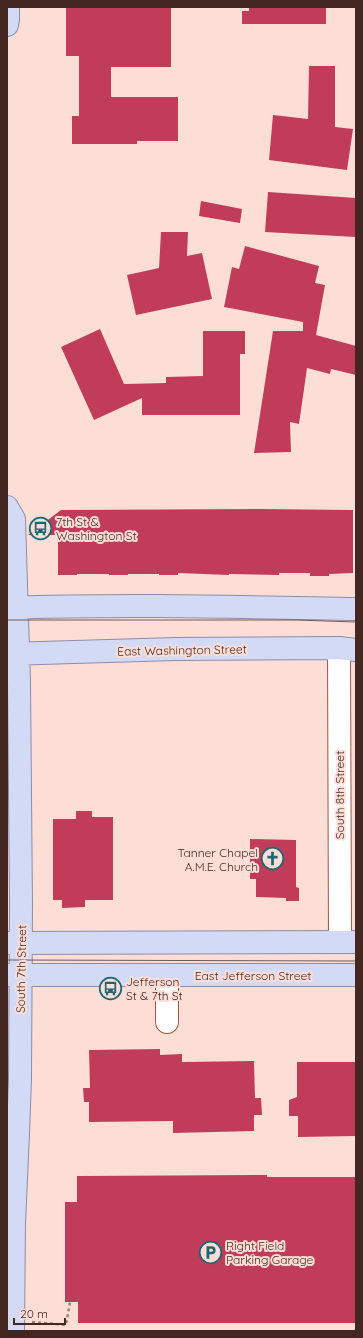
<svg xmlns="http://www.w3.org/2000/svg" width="363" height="1338" font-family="Quicksand,sans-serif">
	<rect width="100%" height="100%" fill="#fdded7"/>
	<!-- building -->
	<path fill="#c13c59" d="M66,7h105v60h-60v30h67v44h-41v3h-65v-28h7v-60h-13z
		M249,7h77v17h-84v-13h7z
		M309,66h26v61l18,2 -6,41 -78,-10 4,-45 35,4z
		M268,192l88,6v39l-91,-5z
		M201,201l41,8 -2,14 -41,-7z
		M161,232h27l-1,24 15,-3 10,46 -76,16 -9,-40 32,-7z
		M245,246l74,20 -4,17 10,2 -9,50 40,11v29l-25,-6 -1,5 -23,-6 -8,56 -9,-2 1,30 -37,1 19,-122h30v-9l-79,-15 8,-40 7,2z
		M100,329l24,55 42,-1v-6l37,-1v-45h16v2v-2h26v23h-5v61h-98v-17l-48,22 -33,-73z
		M260,509l93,1v63l-24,1v2h-19v-3h-31v2l-50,-1v1l-51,-2v2h-19v-1h-31v1h-19v-1h-32v1h-19v-40h-30l33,-25z
		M76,811h16v6h21v83h-28v7l-23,1v-8h-9v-81h23z
		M250,839l46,1v47l3,1v13h-13v-3l-30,-1v-18h-6z
		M160,1049v6l22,-1v8l72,-1 1,37h6l1,17h-8v16l-81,2v-12l-84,1v-20h-5l-1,-14h7l-1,-38z
		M297,1062h59v74l-58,1v-21h-9v-16l8,-3z
		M267,1175v2h89v146h-278v-21h-13v-100h12v-26z"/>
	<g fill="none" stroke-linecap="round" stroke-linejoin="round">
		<defs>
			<path id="minor" d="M339,648l1,294
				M167,1022v-47"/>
			<path id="major" d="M7,25l1,-6v-12
				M7,507l7,12 5,163 2,222 -1,175 -2,54
				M7,608c116,-4 233,-1 349,1
				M7,654l168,-5 164,-1 17,2
				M7,943l349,-1
				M7,975h349"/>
		</defs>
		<!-- minor casing -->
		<use href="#minor" stroke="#9a574b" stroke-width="24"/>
		<!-- major casing -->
		<use href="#major" stroke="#8d8ca8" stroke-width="24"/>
		<!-- path -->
		<path stroke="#9e8079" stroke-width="2.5" stroke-dasharray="3 3" stroke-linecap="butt" d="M32,1322l34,3 4,-23"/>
		<!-- minor -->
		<use href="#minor" stroke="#fff" stroke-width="22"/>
		<!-- major -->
		<use href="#major" stroke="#d2daf6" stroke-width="22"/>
		<!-- tram -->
		<path stroke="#755852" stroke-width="1" d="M7,620h289l60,2
			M7,960l349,1"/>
		<defs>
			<path id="major-bridge" d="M13,1331l1,-107 4,-91"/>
		</defs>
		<!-- major-bridge casing -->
		<use href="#major-bridge" stroke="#8d8ca8" stroke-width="24" stroke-linecap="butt"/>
		<!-- major-bridge -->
		<use href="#major-bridge" stroke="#d2daf6" stroke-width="22"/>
	</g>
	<!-- icons -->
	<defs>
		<symbol id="bus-ring" viewBox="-11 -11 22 22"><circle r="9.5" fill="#fdded7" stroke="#1d6673" stroke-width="1.5"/><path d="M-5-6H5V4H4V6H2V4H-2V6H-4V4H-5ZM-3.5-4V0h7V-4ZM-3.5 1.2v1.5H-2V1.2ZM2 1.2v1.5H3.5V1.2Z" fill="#1d6673"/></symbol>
		<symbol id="church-ring" viewBox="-11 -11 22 22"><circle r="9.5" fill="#fdded7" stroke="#1d6673" stroke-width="1.5"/><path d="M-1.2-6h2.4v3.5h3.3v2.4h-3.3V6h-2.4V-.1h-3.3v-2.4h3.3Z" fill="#1d6673"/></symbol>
		<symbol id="parking-ring" viewBox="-11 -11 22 22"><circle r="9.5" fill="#fdded7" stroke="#1d6673" stroke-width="1.5"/><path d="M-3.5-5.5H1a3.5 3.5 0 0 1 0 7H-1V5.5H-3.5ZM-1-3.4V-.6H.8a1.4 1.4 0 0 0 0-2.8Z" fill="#1d6673"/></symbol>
	</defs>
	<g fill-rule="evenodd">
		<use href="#bus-ring" x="28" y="516" width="25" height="25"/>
		<use href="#church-ring" x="260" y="846" width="25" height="25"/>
		<use href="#bus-ring" x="98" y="976" width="25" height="25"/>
		<use href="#parking-ring" x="198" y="1240" width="25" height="25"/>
	</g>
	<g text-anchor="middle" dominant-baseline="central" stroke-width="4" stroke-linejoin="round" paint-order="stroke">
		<!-- poi labels -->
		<g font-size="12" fill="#442721" stroke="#fdded7" text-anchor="start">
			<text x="56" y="521">7th St &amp;<tspan x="56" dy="14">Washington St</tspan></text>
			<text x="258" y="852" text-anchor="end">Tanner Chapel<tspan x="258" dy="14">A.M.E. Church</tspan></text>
			<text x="126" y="981">Jefferson<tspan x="126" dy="14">St &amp; 7th St</tspan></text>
			<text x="226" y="1245">Right Field<tspan x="226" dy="14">Parking Garage</tspan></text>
		</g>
		<!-- street labels -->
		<g font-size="12" fill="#442721" stroke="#fdded7">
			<text transform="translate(182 650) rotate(-1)">East Washington Street</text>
			<text transform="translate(339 795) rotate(-90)">South 8th Street</text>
			<text transform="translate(21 969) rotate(-89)">South 7th Street</text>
			<text x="253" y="975">East Jefferson Street</text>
		</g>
	</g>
	<!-- border -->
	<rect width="363" height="1338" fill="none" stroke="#442721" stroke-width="16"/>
	<!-- scale -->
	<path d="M14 1318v6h51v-6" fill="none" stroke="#442721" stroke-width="2"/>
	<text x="20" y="1318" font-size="12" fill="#442721" stroke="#fdded7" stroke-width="3" paint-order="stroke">20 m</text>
</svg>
